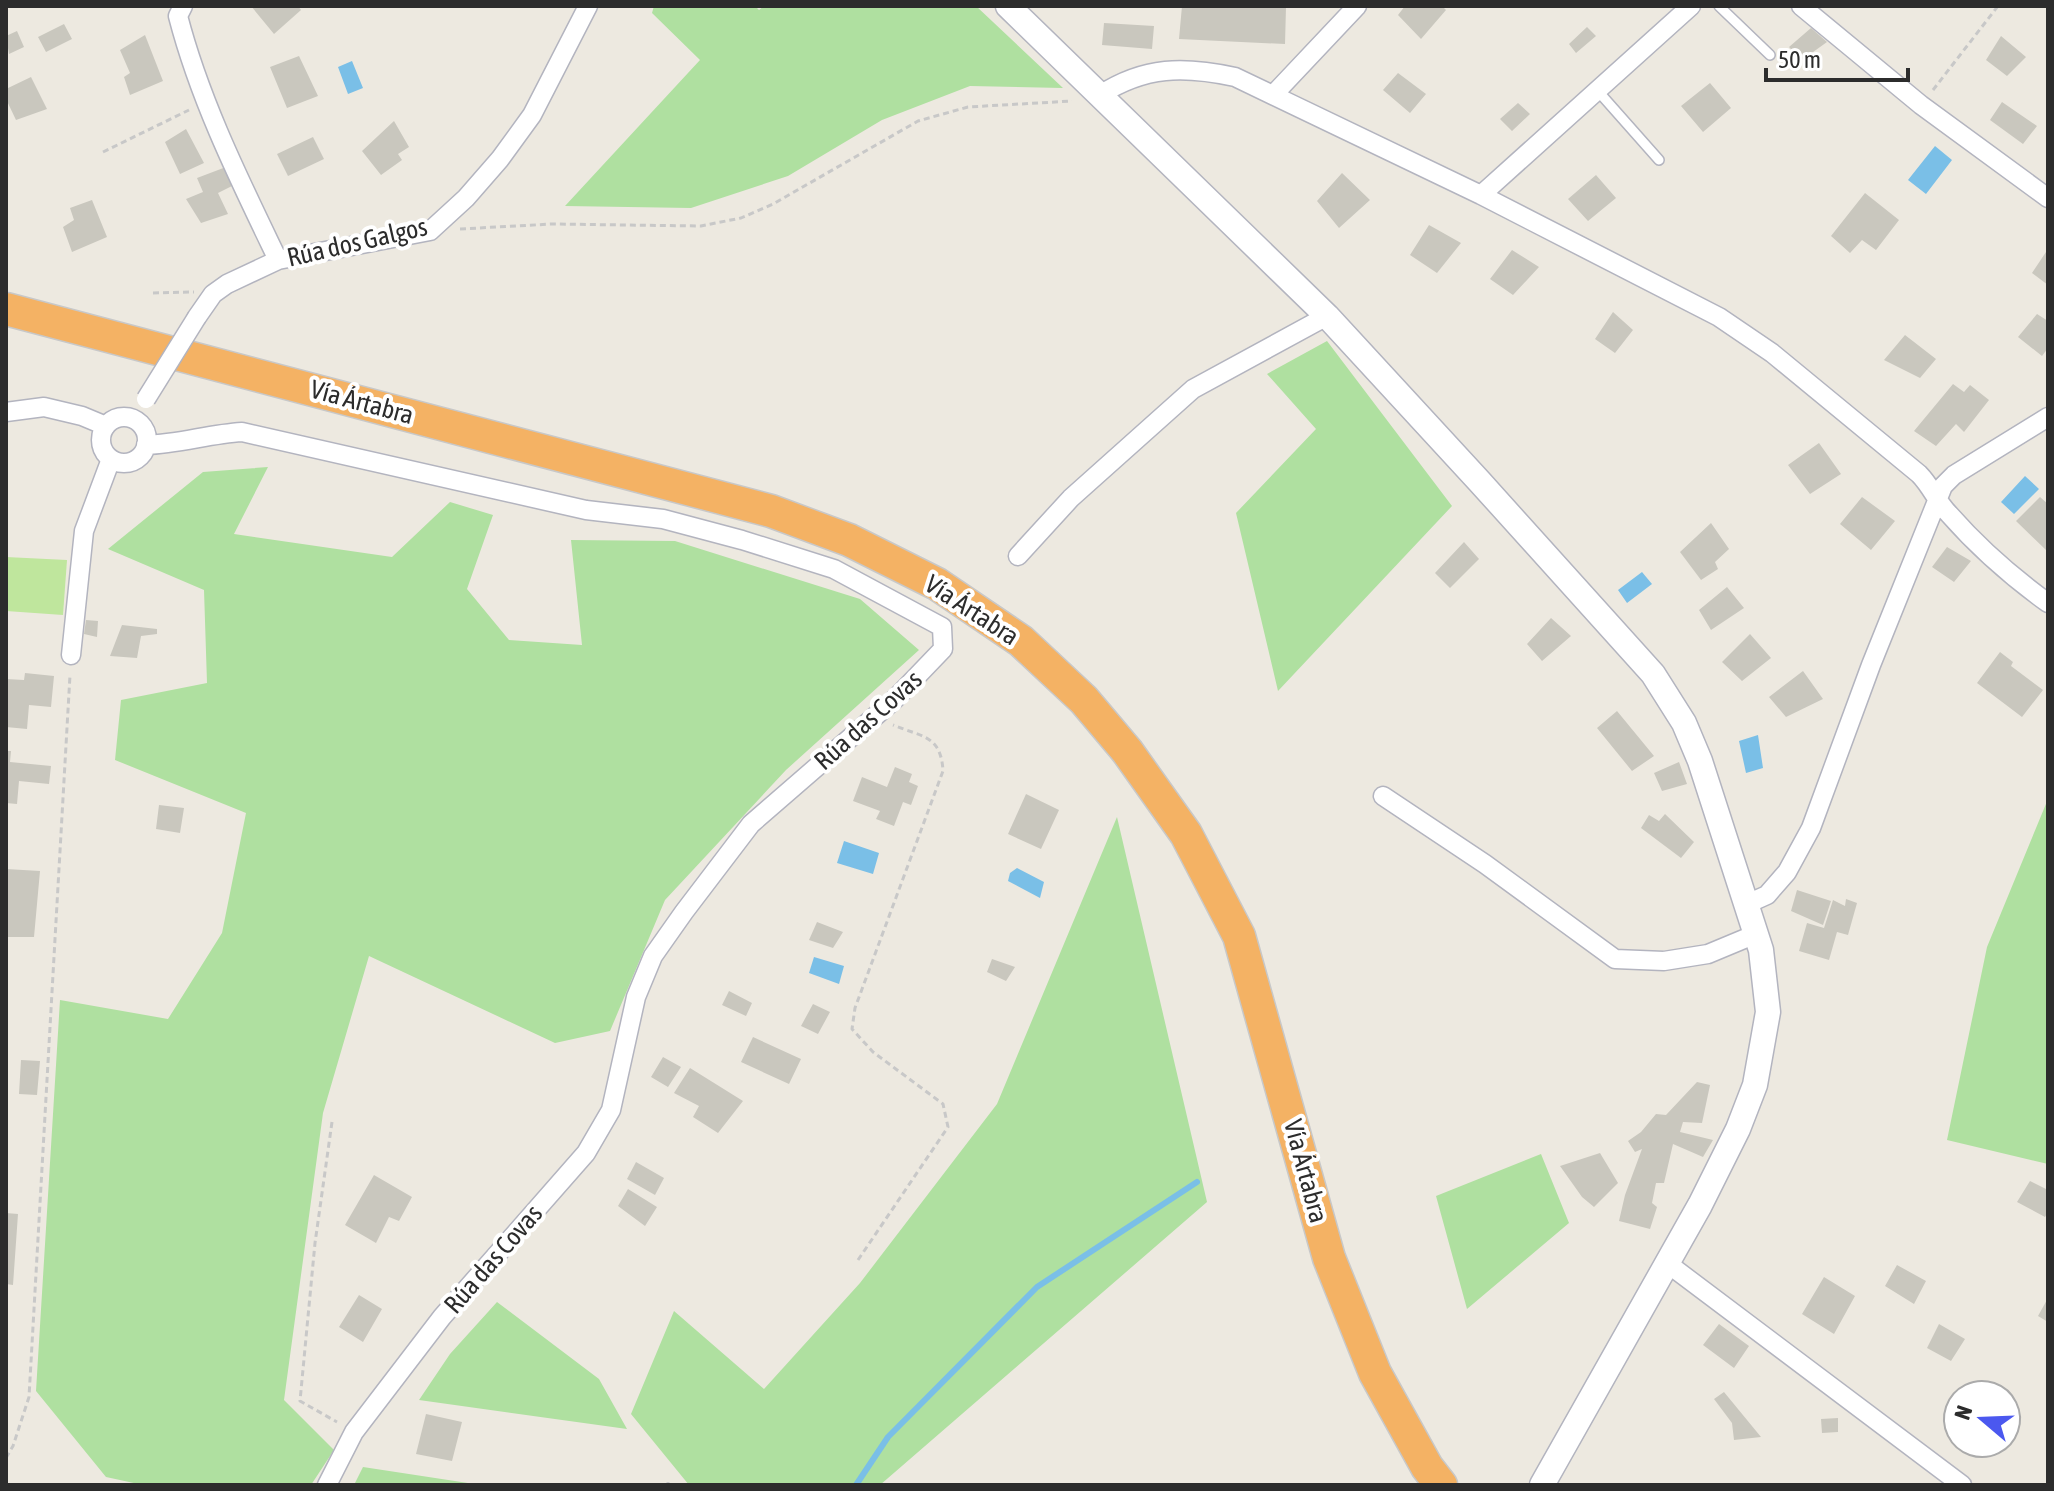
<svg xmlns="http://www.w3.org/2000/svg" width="2054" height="1491" font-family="'Asap Condensed',sans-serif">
	<rect width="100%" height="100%" fill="#ede9e0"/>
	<!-- green -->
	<path fill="#afe0a0" d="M654,6h101l4,4 5,-4h212l87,82 -93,-2 -88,34 -94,56 -97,32 -126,-2 135,-146 -48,-47z
		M1327,341l125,165 -174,185 -42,-178 80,-84 -49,-55z
		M268,467l-34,67 158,23 58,-55 43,13 -26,74 42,51 73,5 -11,-105 104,1 185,58 59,51 -133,120 -121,130 -55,131 -55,12 -186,-87 -46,157 -39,287 50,50 -23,35h-168l-37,-8 -70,-86 24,-391 108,19 54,-86 24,-120 -131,-53 6,-60 86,-17 -3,-93 -96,-41 95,-77z
		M2048,799v365l-101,-24 40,-193z
		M1117,817l90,385 -327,283h-191l-58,-71 43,-103 90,78 96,-106 137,-179z
		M1541,1154l28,69 -102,86 -31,-113z
		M497,1302l102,77 28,50 -208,-29 31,-46z
		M363,1467l118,18h-127z"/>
	<!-- pitch -->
	<path fill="#bfe69d" d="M6,557l61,3 -4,55 -57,-4z"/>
	<!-- water -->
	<path fill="#7abfe7" d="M352,61l11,27 -15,6 -10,-27z
		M1935,146l17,14 -26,34 -18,-14z
		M2025,476l14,13 -25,25 -13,-12z
		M1642,572l10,12 -25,19 -9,-13z
		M1758,735l5,33 -17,5 -7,-32z
		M844,841l35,12 -6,21 -36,-11z
		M1017,868l27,14 -4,16 -32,-17 2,-8z
		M814,957l30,9 -5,18 -30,-11z"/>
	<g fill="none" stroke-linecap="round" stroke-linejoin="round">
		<!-- stream -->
		<path stroke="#7abfe7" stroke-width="6" d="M856,1485l32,-48 149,-150 160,-105"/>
	</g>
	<!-- building -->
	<path fill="#c9c7be" d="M251,6h47l3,4 -27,24z
		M1182,6l104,1 -1,37 -106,-5z
		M1405,6h37l4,4 -25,29 -23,-24z
		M1104,23l50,3 -2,23 -50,-4z
		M64,24l8,15 -26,13 -8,-15z
		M1587,27l9,9 -20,17 -7,-9z
		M1811,28l16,14 -25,18 -13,-13z
		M17,31l7,16 -15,7 -3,-18z
		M145,35l18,46 -33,14 -6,-18 6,-4 -10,-23z
		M2001,36l25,21 -19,19 -21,-16z
		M299,56l19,40 -31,12 -17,-41z
		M1398,73l28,21 -16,19 -27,-23z
		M31,77l16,32 -31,11 -10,-21v-10z
		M1710,83l21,25 -28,24 -22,-26z
		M2002,102l35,24 -14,18 -33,-24z
		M1518,103l12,11 -18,17 -12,-12z
		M394,121l15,26 -11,7 4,6 -21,15 -19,-24z
		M186,129l18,34 -24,11 -15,-32z
		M313,137l11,22 -36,17 -11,-22z
		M226,167l8,18 -16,8 10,21 -27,9 -15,-24 17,-7 -6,-14z
		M1342,173l28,27 -31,28 -22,-27z
		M1596,175l20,23 -28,23 -20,-22z
		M1865,193l34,27 -23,30 -14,-10 -12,13 -19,-17z
		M92,200l15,37 -35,15 -9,-25 11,-7 -4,-12z
		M1429,225l32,18 -24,30 -27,-18z
		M2048,249v36l-16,-12z
		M1512,250l27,17 -26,28 -23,-16z
		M1613,312l20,18 -18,23 -20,-14z
		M2037,314l11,7v27l-6,8 -24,-19z
		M1905,335l31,24 -16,19 -36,-18z
		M1953,384l11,8 6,-7 19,15 -25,32 -8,-8 -20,22 -22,-15z
		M1819,443l22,31 -31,20 -22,-29z
		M1862,497l33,24 -24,29 -31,-26z
		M2040,497l8,7v44l-2,2 -30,-29z
		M1711,523l18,26 -14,13 3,7 -17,11 -21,-28z
		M1464,542l15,17 -29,29 -15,-15z
		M1947,547l24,14 -17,21 -22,-15z
		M1727,587l17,21 -33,22 -12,-20z
		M1551,618l20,18 -29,25 -15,-17z
		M86,620l12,1 -1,16 -13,-3z
		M122,625l35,4v5l-16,2 -4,22 -27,-2z
		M1750,634l21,24 -29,23 -20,-19z
		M2000,652l13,10 -2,4 32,24 -21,27 -45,-34z
		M1803,671l20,28 -37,18 -17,-20z
		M25,673l29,3 -3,31 -22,-2 -2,24 -21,-2v-48l18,1z
		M1617,711l37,45 -22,15 -35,-43z
		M6,751h5l-1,11 41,4 -2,18 -30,-3 -2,23 -11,-1z
		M1679,762l8,22 -25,7 -8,-18z
		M895,767l17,7 -3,8 9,4 -7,19 -8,-3 -9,24 -18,-7 4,-8 -27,-10 9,-24 25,10z
		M1026,794l33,16 -18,39 -33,-15z
		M159,805l25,3 -4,25 -24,-4z
		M1665,814l29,28 -13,16 -40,-30 8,-13 10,6z
		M6,869l34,2 -6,66h-28z
		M1797,890l34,11 -8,24 -32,-14z
		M1846,899l11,4 -9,32 -11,-3 -8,28 -30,-9 8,-28 17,5 9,-28 12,6z
		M817,922l26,10 -10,16 -24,-8z
		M992,959l23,8 -9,14 -19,-9z
		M729,991l23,12 -6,13 -24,-11z
		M813,1004l17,8 -12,22 -17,-8z
		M753,1037l48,22 -12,25 -48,-22z
		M663,1057l18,10 -13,20 -17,-10z
		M21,1060l19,1 -3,34 -18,-1z
		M690,1068l53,33 -25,32 -25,-16 6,-11 -25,-13z
		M1697,1082l13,3 -8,38 -19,-1 -3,10 33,8 -10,17 -30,-13 -9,39h-8l-4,20 5,4 -7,22 -31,-8 6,-26 17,-46 -7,3 -7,-11 13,-9 15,-18 10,1z
		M1600,1153l18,30 -24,24 -12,-10 -22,-31z
		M636,1162l28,16 -9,17 -28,-16z
		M374,1175l38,22 -13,24 -10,-4 -13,26 -31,-18z
		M2030,1181l18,9v22l-3,5 -28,-15z
		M628,1189l29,18 -12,19 -27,-20z
		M6,1213l12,1 -5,71 -7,-1z
		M1897,1265l29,16 -12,23 -29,-18z
		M1824,1277l31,19 -21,38 -32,-20z
		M359,1295l23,14 -19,33 -24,-15z
		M2048,1298v24l-10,-6z
		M1719,1324l30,22 -15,22 -31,-23z
		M1939,1324l26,15 -14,22 -24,-13z
		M1724,1392l37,45 -27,3 -2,-17 -18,-24z
		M426,1414l36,8 -10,39 -36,-7z
		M1838,1418v14l-16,1 -1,-14z"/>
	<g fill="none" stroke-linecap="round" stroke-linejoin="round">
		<defs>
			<path id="lane" d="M1719,6l51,49
				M1597,90l62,70"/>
			<path id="street" d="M183,6l-5,10c22,85 62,165 100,244
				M1801,6l120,99 127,93
				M1274,94l83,-88
				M1100,95c45,-29 84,-29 135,-18l246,118 238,122 53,36 147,121c12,12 18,28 30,40 29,33 63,63 99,89
				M1481,195l210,-189
				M197,317l16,-23 14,-10 51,-24 152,-29 36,-33 34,-39 32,-44 56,-109
				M6,412l38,-5 38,9 24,10
				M101 440a23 23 0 1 1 46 0a23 23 0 1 1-46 0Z
				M146,445c33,-1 63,-11 96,-13l344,78 77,9 79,21 92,29 108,58 1,22 -48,50 -144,125 -67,88 -31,44 -17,41 -25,113 -25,43 -144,164 -88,115 -27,53
				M1018,556l53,-58 122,-109 134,-73
				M71,655l13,-124 27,-72
				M1383,796l102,68 130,95 49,2 44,-7 48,-20
				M1747,904l20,-9 20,-23 24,-44 60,-163 72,-179 11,-11 94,-58
				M1667,1263l295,222"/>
			<path id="secondary" d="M1008,6l319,310 152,165 174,193 31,49 16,38 61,189 7,62 -13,73 -17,44 -38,76 -158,280"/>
			<path id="highway" d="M6,309l765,202 78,29 88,44 84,57 63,59 43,51 59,83 53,102 90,322 46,115 52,94 14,18"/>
		</defs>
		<!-- lane casing -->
		<use href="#lane" stroke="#b3b4bf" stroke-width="12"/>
		<!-- street casing -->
		<use href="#street" stroke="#b3b4bf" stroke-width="21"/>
		<!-- secondary casing -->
		<use href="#secondary" stroke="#b3b4bf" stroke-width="27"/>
		<!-- highway casing -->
		<use href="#highway" stroke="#c8c8c8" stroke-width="35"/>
		<!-- path -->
		<path stroke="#c8c8c8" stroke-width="3" stroke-dasharray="6 4" stroke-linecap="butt" d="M1933,90l65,-84
			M103,152l86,-42
			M460,229l92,-5 149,2 40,-8 32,-14 145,-83 50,-14 104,-6
			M153,293l41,-1
			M332,1122l-17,121 -15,158 37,21
			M858,1260l90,-133 -5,-23 -70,-52 -21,-23 3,-21 88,-237c-2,-36 -21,-34 -50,-46
			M6,1458l7,-12 16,-49 41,-722
			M668,1482v3"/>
		<!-- lane -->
		<use href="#lane" stroke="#fff" stroke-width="9"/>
		<!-- street -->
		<use href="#street" stroke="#fff" stroke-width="18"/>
		<!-- secondary -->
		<use href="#secondary" stroke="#fff" stroke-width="24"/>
		<!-- highway -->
		<use href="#highway" stroke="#f4b264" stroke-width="32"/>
		<defs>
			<path id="street-bridge" d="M146,399l51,-82"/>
		</defs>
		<!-- street-bridge casing -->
		<use href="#street-bridge" stroke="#b3b4bf" stroke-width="21" stroke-linecap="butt"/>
		<!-- street-bridge -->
		<use href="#street-bridge" stroke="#fff" stroke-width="18"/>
	</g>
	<g text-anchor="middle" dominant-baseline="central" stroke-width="8" stroke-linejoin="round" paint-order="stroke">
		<!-- street labels -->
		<g font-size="26" fill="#2c2c2c" stroke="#fff">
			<text transform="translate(357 242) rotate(-13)">Rúa dos Galgos</text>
			<text transform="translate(362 402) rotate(15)">Vía Ártabra</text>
			<text transform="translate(972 610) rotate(33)">Vía Ártabra</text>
			<text transform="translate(868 720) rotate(-42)">Rúa das Covas</text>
			<text transform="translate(1306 1171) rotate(75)">Vía Ártabra</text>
			<text transform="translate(493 1259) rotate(-49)">Rúa das Covas</text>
		</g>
	</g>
	<!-- border -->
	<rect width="2054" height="1491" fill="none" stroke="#2c2c2c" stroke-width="16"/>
	<!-- north arrow -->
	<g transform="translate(1982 1419) rotate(289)"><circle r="38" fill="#ffffff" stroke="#ababab" stroke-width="2"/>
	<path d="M0-6L14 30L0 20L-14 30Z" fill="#4b58ef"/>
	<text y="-12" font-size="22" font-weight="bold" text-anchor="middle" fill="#2c2c2c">N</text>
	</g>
	<!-- scale -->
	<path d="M1766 68v12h142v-12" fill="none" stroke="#2c2c2c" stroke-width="4"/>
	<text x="1778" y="68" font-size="24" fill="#2c2c2c" stroke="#ffffff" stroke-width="6" paint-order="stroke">50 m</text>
</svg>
